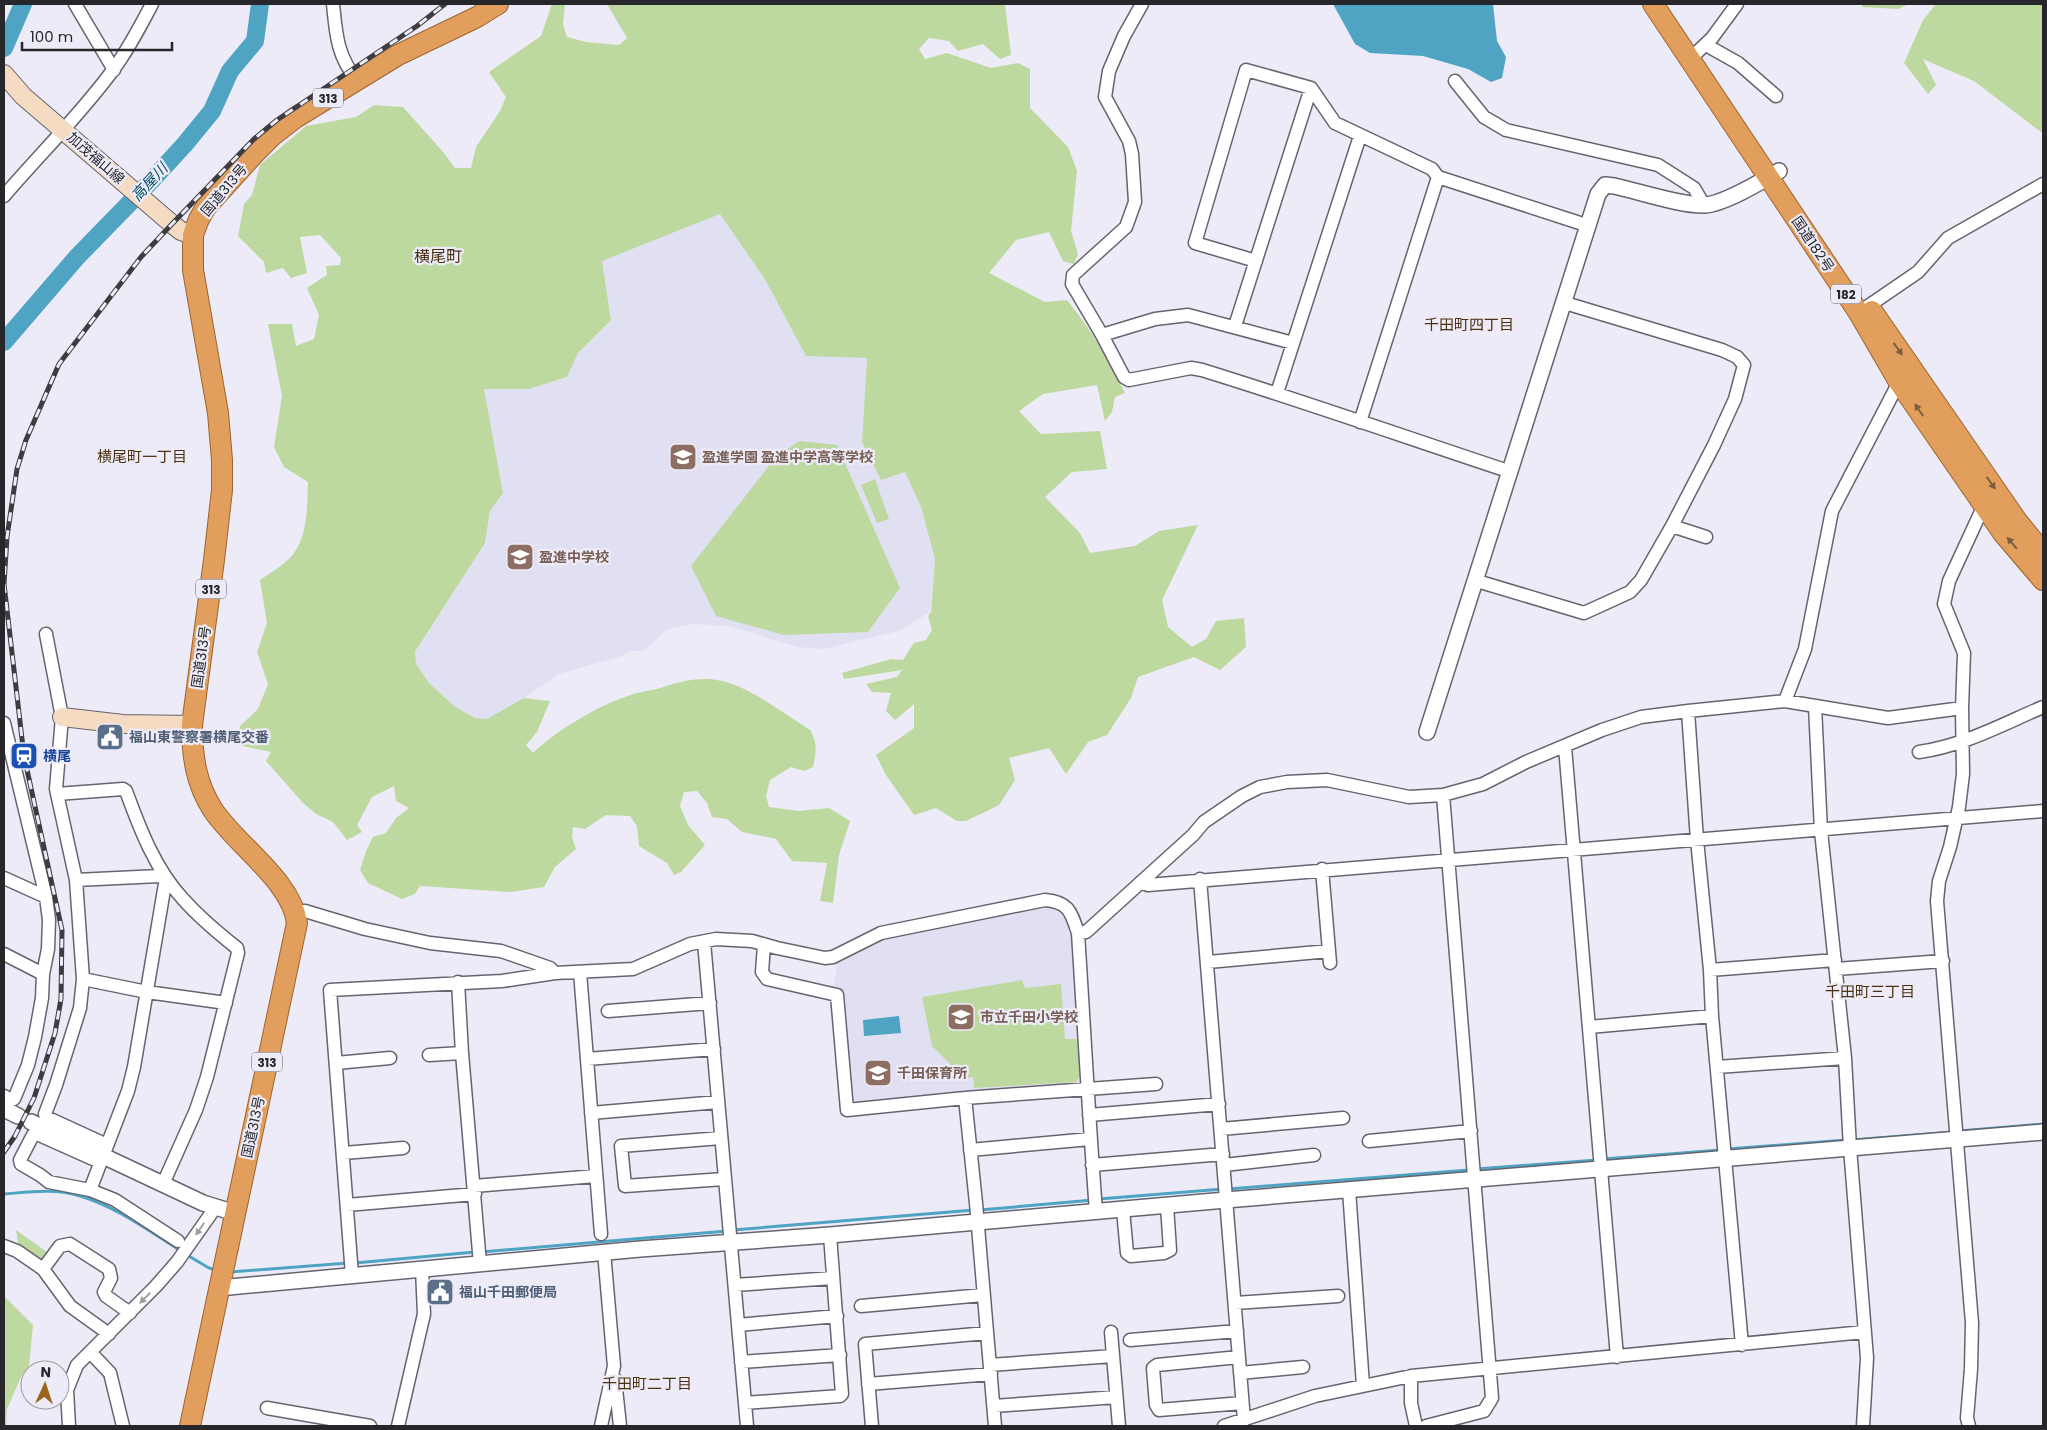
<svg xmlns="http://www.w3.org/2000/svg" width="2047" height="1430" font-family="Poppins,'Noto Sans JP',sans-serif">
	<rect width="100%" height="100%" fill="#ecebf7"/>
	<!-- built -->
	<path fill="#e1e0f3" d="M720,214l46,67 101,77 -5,84 43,30 16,35 14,52 -5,53 -31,19 -76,18 -26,-2 -68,-21 -36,-2 -25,5 -25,22h-13l-8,5 -63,18 -35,24 -37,21 -12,-1 -21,-12 -25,-23 -13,-19 -1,-11 70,-110 5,-32 13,-18 -19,-104h45l38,-12 11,-24 33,-33 -9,-59z
		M1055,906l17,15 11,158 -4,5 -228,20 -18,-114 4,-27 40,-22z"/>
	<!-- green -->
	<path fill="#bdd99f" d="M552,4h13l-2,20 4,13 19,5 33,3 8,-7 -20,-34h398l6,51 -11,4 -17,-15 -25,7 -9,-10 -20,-3 -10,11 6,10 22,-6 44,15 27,-5 12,6v39l38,39 9,24 -6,60 7,23 -4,10 -11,-3 -14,-29 -33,8 -27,33 56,29 22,-2c23,29 43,59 58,93l-10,4 -3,15 -7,9 -8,-36 -54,9 -24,17 22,23 59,-3 7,38 -35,3 -27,25 35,36 10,20 45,-7 24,-15 39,-6 -36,75 6,27 24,20 14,-8 10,-18 28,-3 2,29 -26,23 -26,-13 -56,20 -7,21 -24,37 -19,7 -22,32 -17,-26 -40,10 6,22 -16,25 -33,16h-9l-21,-13 -22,7 -28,-40 -10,-20 38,-27v-24l-19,16 -9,-9 5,-18 -19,-1 -6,-8 31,-7 5,-7 -58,9 -2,-6 49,-14 12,1 11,-17 12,-3 6,-10 -4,-14 3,-4 4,-53 -14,-52 -16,-35 -24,8 -19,-38 5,-84 -61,-2 -40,-75 -46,-67 -118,47 9,59 -33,33 -11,24 -38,12h-45l19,104 -13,18 -5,32 -70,109 1,12 13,19 25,23 21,12 12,1 37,-21 26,3 -13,31 -11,13 7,8c23,-22 67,-49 98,-58 8,-3 17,-4 26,-6 28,-9 49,-15 78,-4 27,11 51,30 75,45 8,13 6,23 3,37l-9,4 -13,-4 -21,13 -4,16 3,11 30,4 30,-3 21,13 -11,34 -6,48 -13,-2 7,-38 -35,-2 -16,-22 -34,-7 -15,-13 -15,-2 -5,-14 -10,-12 -13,1 -4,14 8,19 17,20 -24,27 -7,3 -7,-12 -28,-17 -2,-20 -7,-10 -24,-1 -21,14 -12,-2 -1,10 4,12 -21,18 -11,20 -33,5 -91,-6 -5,8 -13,5 -34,-16 -8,-13 6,-19 7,-14 13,-4 10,-15 13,-10 -13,-7 -2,-15 -22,11 -15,28 5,7 -15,8 -14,-18 -17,-8 -13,-11 -37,-42 5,-9 -29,-6 -2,-20 18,-17 10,-25 -11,-32 10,-29 -7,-43c10,-7 20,-13 29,-21 19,-19 18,-51 19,-77l-24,-15 -10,-20 8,-51 -14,-72h24l4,22 18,-7 5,-24 -12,-27 20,-13 -1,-9 14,-1 1,-7 -21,-23 -20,2 7,36 -16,5 -8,-10 -17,5 -2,-11 -26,-26 6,-32 8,-9 8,-30 46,-39 50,-9 18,-12 29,2 41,46 11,15h16l5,-21 24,-36 6,-14 -17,-25 52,-36z
		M1862,4h47l-11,5 -36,-2z
		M1936,4h107v126l-2,2 -67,-51 -51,-22 13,26 -8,9 -24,-31 19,-43z
		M799,441l38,4 63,143 -32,44 -84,3 -68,-19 -25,-50 84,-108z
		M875,479l14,40 -12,4 -16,-38z
		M1022,980l3,8 36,-4 4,55h12l3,37 -4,6 -102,6 -1,-11 -9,1 -32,-32 -10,-49z
		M16,1230l31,22 -5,8 -24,-17z
		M4,1296l29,29 -4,41 -8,11 -14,32 -1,17h-2z"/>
	<!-- water -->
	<path fill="#4fa4c3" d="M1333,4h160l4,37 9,16 -4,21 -11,4 -23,-13 -45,-13 -53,-3 -15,-9z
		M899,1016l2,17 -37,3 -1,-16z"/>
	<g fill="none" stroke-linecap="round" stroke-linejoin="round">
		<!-- stream -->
		<path stroke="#4fa4c3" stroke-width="3" d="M1959,1131l84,-7
			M1852,1140l101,-8
			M1727,1149l119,-9
			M1603,1159l118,-9
			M1476,1169l121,-9
			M1229,1189l240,-19
			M4,1194c25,-2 52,-6 76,2 37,11 69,35 101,55
			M1099,1199l124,-10
			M980,1210l113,-10
			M733,1230l241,-20
			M482,1252l245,-21
			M187,1255l22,13 7,2
			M355,1263l120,-11
			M230,1272l118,-9"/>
		<!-- river -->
		<path stroke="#4fa4c3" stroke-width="18" d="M4,48l19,-44
			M4,342l73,-85 75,-77 33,-36 27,-33 18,-40 25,-30 5,-37"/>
		<defs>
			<path id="minor" d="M75,4l39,66
				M333,4c3,30 4,52 24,76
				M1142,4l-18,32 -15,35 -4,26 24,44 3,13 3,48 -9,25 -53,48 -1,9 30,51 22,42 5,3 62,-12 11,2c104,32 206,68 309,102
				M1706,45l32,18 38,33
				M1690,59l22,-21 25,-34
				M1455,81l29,36 22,13 152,35 36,23 10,17
				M4,196c36,-42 76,-81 109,-126 15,-20 27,-43 39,-66
				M1256,261l-61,-18 51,-173 65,18 24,35 97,46 6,8 151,49
				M1861,311l57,-39 30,-34 95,-54
				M1235,326l76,-238
				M1102,335l53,-16 33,-4 105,28
				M1277,393l83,-257
				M1360,422l78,-245
				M1672,526l34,11
				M1477,581l107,32 46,-21 11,-12 31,-54 42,-81 21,-46 9,-34 -7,-8 -15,-7 -157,-47
				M46,634l16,83 -6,72 20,91 7,99 -3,29 -24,77 -11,29 1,3 61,28
				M1785,701l20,-52 27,-138 67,-129
				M1815,706l6,125 24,227 5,90 17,210 -4,68
				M1688,711l9,129 13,130 2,46 30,329
				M4,723l42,174 3,23 -1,29 -5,25 -1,24 -7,39 -7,28 -14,34 -3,1 -7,-4
				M1565,747l52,610
				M1919,752c44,-6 84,-28 124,-45
				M57,794l66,-5 3,2c14,38 29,78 57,108 16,18 35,34 54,49l1,5 -31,124 -11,33 -33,74
				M1322,869l8,94
				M4,878l42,19
				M1200,879l44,541
				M76,880l83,-4 7,2 -32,189 -6,24 -38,99
				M1141,882l7,3 895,-74
				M296,911h9l60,18 65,14 71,8 49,17 5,5
				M1078,933c6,93 11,186 18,279
				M704,942l43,484
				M764,945l-2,27 5,7 70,16 10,115 118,-12 191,-14
				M4,954l39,20
				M1208,962l121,-11
				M1836,969l107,-8
				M1710,970l125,-10
				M580,972l21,262
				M83,979l64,13 79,11
				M458,982l4,71 18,211
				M608,1011l102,-8
				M1589,1027l123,-11
				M429,1055l33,-2
				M587,1059l127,-10
				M336,1063l54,-5
				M1717,1067l128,-9
				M965,1098l11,105 19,223
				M591,1113l127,-11
				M1089,1115l130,-11
				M1221,1129l122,-11
				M721,1138l-100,8 4,40 99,-7
				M1369,1141l102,-10
				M970,1150l120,-11
				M344,1153l59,-5
				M93,1159l-56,-25 -4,1 -13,25 1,4 19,11 9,7 41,8 25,10 63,41
				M1092,1165l131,-11
				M1224,1165l90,-10
				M474,1186l122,-10
				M1349,1190l14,195
				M347,1205l128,-11
				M1123,1210l4,43 4,3 33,-3 6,-3 -3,-44
				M4,1246l13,5 26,18 27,37 39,28
				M43,1269l17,-23 10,-2 39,25 2,9 -7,14 2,4 24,17
				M352,1275l-22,-285 172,-9 53,-8 78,-4 57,-25 26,-5 36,2 25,7 48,10 8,-1 48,-24 164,-33c24,2 26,12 33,33l8,-1 107,-97 11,-13 38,-26 18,-9 27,-5 40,-2 82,17 34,-2 40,-11 43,-22 76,-32 39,-13 47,-6 97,-10 103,17 74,-10
				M735,1285l98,-7
				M1235,1303l103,-7
				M861,1306l122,-11
				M738,1325l99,-9
				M1111,1332l8,94
				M1130,1340l107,-9
				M91,1353l19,20 13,53
				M1239,1357l-82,8 -4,3 3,37 3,5 83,-7
				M741,1362l99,-7
				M990,1365l123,-9
				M1240,1373l63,-6
				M1411,1376v27l5,23
				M615,1379l5,47
				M868,1384l123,-10
				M745,1403l95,-7 2,-2 -12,-159
				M994,1406l122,-9
				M267,1408l103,18
				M69,1426l-2,-36 10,-25 79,-79 21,-24 38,-54
				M398,1426l26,-112 -2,-45
				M601,1426l13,-60 -10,-114
				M872,1426l-7,-82 122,-11
				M1224,1426l91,-30 96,-20 453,-44
				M1426,1426l58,-15 8,-13 -49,-603
				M1969,1426l-2,-8 4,-49 1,-46 -35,-422 2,-20 11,-34 9,-40 4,-33 -1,-66 2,-55 -20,-49 5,-23 35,-76"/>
			<path id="tertiary" d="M1427,732l171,-538 7,-9 9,1c24,5 68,20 91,19 19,-1 57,-24 74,-34
				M4,1109l14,7
				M31,1122l172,81 32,10
				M218,1288l422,-39 190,-14 396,-35 817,-68"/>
			<path id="secondary" d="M4,74l19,22 149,128 9,7 12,4
				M62,717l61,7 69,1"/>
			<path id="trunk" d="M1653,4l206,309 40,69 104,151 40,47
				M1872,311l145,210 26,32
				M190,1426l107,-503c-5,-42 -60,-77 -84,-113 -17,-26 -21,-54 -21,-85l22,-165 8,-70v-30l-4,-47 -25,-143v-35l6,-16 7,-12 48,-53 19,-19 22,-17 103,-63 79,-38 21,-13"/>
		</defs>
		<!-- minor casing -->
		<use href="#minor" stroke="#65646f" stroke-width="15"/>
		<!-- tertiary casing -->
		<use href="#tertiary" stroke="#65646f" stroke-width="18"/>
		<!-- secondary casing -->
		<use href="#secondary" stroke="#65646f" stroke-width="20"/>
		<!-- trunk casing -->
		<use href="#trunk" stroke="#9b6530" stroke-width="22"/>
		<!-- minor -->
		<use href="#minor" stroke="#fff" stroke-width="12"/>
		<!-- tertiary -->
		<use href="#tertiary" stroke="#fff" stroke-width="15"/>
		<!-- secondary -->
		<use href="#secondary" stroke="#f4dbc2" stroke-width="18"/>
		<!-- trunk -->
		<use href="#trunk" stroke="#e29e5c" stroke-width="20"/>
		<defs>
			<path id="rail" d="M4,1152l11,-16 19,-38 21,-65 6,-34 1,-69 -38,-174 -20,-172 3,-47 10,-68 9,-29 33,-76 82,-107 31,-33 82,-85 23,-19 140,-94 28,-22"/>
		</defs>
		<!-- rail casing -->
		<use href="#rail" stroke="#3c3c41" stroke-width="5"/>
		<!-- rail -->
		<use href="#rail" stroke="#ecebf7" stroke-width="3" stroke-dasharray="9" stroke-linecap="butt"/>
	</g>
	<!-- one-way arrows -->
	<defs><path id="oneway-solid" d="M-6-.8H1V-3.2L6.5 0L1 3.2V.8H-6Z" transform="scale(1.25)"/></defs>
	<g fill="#7b5d41">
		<use href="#oneway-solid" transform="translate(1898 349) rotate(55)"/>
		<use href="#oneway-solid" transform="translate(1919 410) rotate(-124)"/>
		<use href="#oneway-solid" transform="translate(1991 483) rotate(55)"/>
		<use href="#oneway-solid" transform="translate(2012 543) rotate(-130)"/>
	</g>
	<g fill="#9e9ea0">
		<use href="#oneway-solid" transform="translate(200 1229) rotate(124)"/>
		<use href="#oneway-solid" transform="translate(145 1298) rotate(135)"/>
	</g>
	<!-- icons -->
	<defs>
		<symbol id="school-square" viewBox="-11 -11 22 22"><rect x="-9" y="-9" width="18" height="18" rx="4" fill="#8d6e63" stroke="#ecebf7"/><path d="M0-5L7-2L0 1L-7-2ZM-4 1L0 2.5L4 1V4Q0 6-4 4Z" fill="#fff"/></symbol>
		<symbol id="civic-square" viewBox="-11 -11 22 22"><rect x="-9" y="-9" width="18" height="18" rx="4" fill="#5c6f8a" stroke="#ecebf7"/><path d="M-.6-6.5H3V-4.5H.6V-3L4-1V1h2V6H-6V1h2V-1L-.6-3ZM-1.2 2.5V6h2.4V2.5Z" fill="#fff"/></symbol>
		<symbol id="station-square" viewBox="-11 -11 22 22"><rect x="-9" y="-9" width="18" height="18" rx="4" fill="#1a4fb4" stroke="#ecebf7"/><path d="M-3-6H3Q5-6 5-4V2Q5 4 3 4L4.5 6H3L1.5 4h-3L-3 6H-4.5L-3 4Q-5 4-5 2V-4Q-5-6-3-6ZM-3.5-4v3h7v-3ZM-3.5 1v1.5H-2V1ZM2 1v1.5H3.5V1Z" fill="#fff"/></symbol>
	</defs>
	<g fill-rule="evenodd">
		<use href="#school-square" x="667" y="441" width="32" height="32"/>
		<use href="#school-square" x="504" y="541" width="32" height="32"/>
		<use href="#civic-square" x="94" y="721" width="32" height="32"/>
		<use href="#station-square" x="8" y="740" width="32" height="32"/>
		<use href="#school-square" x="945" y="1001" width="32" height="32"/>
		<use href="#school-square" x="862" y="1057" width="32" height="32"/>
		<use href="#civic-square" x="424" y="1276" width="32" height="32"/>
	</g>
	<g text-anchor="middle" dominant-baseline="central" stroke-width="4.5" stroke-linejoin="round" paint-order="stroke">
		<!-- shield labels -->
		<g fill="#ecebf7" stroke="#626268" stroke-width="1">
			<rect x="313" y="88.5" width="30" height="19" rx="4"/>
			<rect x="1831" y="284.5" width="30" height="19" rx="4"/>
			<rect x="196" y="579.5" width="30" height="19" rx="4"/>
			<rect x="252" y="1052.5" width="30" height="19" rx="4"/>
		</g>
		<g font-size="12" font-weight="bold" fill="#27272b">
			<text x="328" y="98">313</text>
			<text x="1846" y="294">182</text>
			<text x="211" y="589">313</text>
			<text x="267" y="1062">313</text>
		</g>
		<!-- street labels -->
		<g font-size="14" fill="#27272b" stroke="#ecebf7">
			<text transform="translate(96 158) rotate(41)">加茂福山線</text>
			<text transform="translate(224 190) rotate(-50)">国道313号</text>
			<text transform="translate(1813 244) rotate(56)">国道182号</text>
			<text transform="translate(201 657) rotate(-82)">国道313号</text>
			<text transform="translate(253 1127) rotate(-78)">国道313号</text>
		</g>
		<!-- education labels -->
		<g font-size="14" font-weight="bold" fill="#785e54" stroke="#ecebf7" text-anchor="start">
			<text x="702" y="457">盈進学園 盈進中学高等学校</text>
			<text x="539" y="557">盈進中学校</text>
			<text x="980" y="1017">市立千田小学校</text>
			<text x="897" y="1073">千田保育所</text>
		</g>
		<!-- service labels -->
		<g font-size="14" font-weight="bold" fill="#4e5e75" stroke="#ecebf7" text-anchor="start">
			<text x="129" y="737">福山東警察署横尾交番</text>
			<text x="459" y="1292">福山千田郵便局</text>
		</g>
		<!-- transit labels -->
		<g font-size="14" font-weight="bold" fill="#164399" stroke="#ecebf7" text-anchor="start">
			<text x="43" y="756">横尾</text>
		</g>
		<!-- water labels -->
		<g font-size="15" font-style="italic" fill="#004e63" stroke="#ecebf7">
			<text transform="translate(149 182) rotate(-47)">高屋川</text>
		</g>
		<!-- neighbourhood labels -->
		<g font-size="15" fill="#4b3110" stroke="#ecebf7">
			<text x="1469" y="324">千田町四丁目</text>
			<text x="142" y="456">横尾町一丁目</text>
			<text x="1870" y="991">千田町三丁目</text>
			<text x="647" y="1383">千田町二丁目</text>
		</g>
		<!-- quarter labels -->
		<g font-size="16" fill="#4b3110" stroke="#ecebf7">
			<text x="438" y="256">横尾町</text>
		</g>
	</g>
	<!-- border -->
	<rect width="2047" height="1430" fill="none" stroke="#27272b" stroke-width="10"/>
	<!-- north arrow -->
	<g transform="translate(45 1385) rotate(3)"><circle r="24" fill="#ecebf7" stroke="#9d9da5"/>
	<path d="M0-4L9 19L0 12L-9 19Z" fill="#99641c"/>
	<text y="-8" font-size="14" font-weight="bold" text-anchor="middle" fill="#27272b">N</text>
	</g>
	<!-- scale -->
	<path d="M22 42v8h150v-8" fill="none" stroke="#27272b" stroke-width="2.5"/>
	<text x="30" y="42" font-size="15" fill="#27272b" stroke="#ecebf7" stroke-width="4" paint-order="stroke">100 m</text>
</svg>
